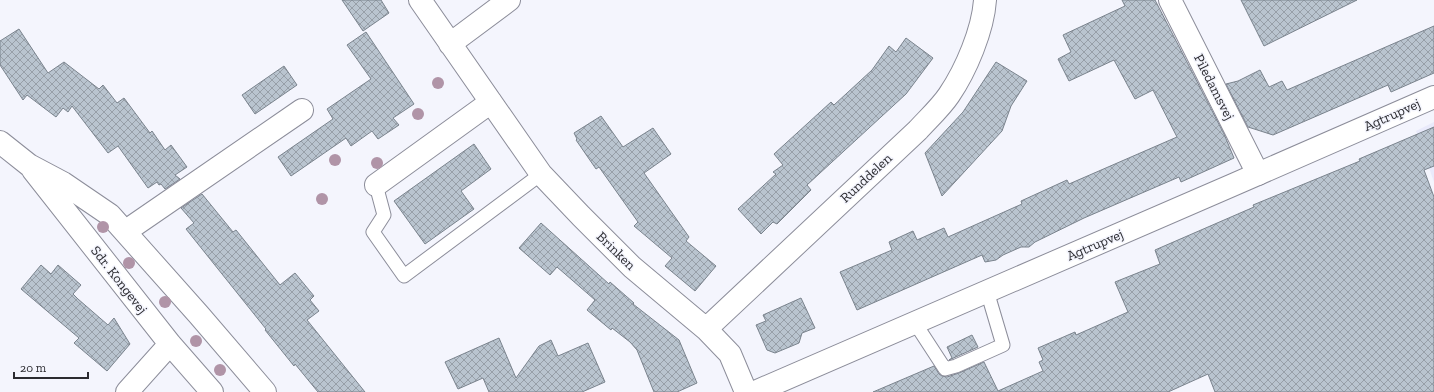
<svg xmlns="http://www.w3.org/2000/svg" width="1434" height="392" font-family="'Zilla Slab',serif">
	<defs>
		<pattern id="building-cross-hatch" width="8" height="8" patternUnits="userSpaceOnUse"><rect width="8" height="8" fill="#b9c4cf"/><path d="M0 0l8 8M0 8l8-8" fill="none" stroke="#979fa8"/></pattern>
	</defs>
	<rect width="100%" height="100%" fill="#f4f5fd"/>
	<!-- built -->
	<path fill="#e9eafb" d="M1434,122v60l-18,-51z"/>
	<!-- building -->
	<path fill="url(#building-cross-hatch)" stroke="#7a838d" d="M342,0h39l8,13 -26,18z
		M1122,0h33l69,134 10,24 -53,24 -2,-5 -95,41 -49,24 -6,5h-8l-18,8 -7,5 -11,2 -3,-7 -125,55 -17,-38 52,-22 -3,-8 24,-11 4,9 27,-12 4,9 74,-33 -1,-3 46,-21 2,4 108,-47 -24,-47 -18,9 -21,-39 -45,21 -11,-22 13,-7 -8,-17 62,-29z
		M1241,0h116l-93,46z
		M1434,26v47l-43,19 -3,-7 -115,50 -25,-8 -22,-43 12,-3 22,-11 9,17 13,-6 5,9z
		M19,29l29,44 16,-11 35,27 4,-4 14,18 7,-5 26,35 2,-2 13,19 6,-5 16,22 -12,8 5,4 -15,10 -4,-5 -2,1 -2,-3 -9,6 -30,-42 -10,7 -36,-47 -4,6 -5,-4 -7,9 -29,-22 -4,5 -23,-35v-24z
		M366,32l48,72 -21,14 6,7 -21,14 -6,-8 -21,15 -5,-8 -55,38 -13,-19 55,-38 -6,-10 44,-30 -24,-34z
		M906,38l27,20 -27,36 -99,91 4,5 -34,34 -4,-2 -12,12 -23,-25 38,-35 -3,-2 10,-7 -9,-11 57,-52 3,3 38,-35 17,-24 7,6z
		M996,62l31,19 -16,25 -9,25 -60,65 -17,-43 38,-41z
		M284,66l13,19 -42,29 -13,-19z
		M601,116l22,31 30,-19 18,26 -27,19 45,64 -3,4 30,25 -21,25 -30,-25 7,-8 -38,-32 4,-4 -39,-55 -3,2 -20,-29 1,-1 -3,-6z
		M1434,127v39l-10,4 10,27v195h-219l-7,-18 -40,18h-295l61,-26 5,8 3,2 5,1 12,-4 25,-11 14,29 45,-20 -4,-9 4,-2 -5,-12 37,-16 1,3 52,-23 -13,-30 45,-18 -5,-14 99,-43 -1,-2 107,-44 -1,-2z
		M474,144l17,25 -30,22 13,18 -49,35 -31,-43z
		M202,194l31,38 3,-2 44,55 15,-12 19,23 -4,4 9,11 -12,9 58,72h-47l-23,-28 -1,2 -29,-36 1,-1 -80,-100 8,-6 -13,-15z
		M541,223l68,61 1,-2 24,21 -1,1 46,36 18,43 -20,9h-23l-17,-42 -7,-8 -18,-14 -1,2 -24,-20 8,-10 -38,-33 -7,8 -31,-27z
		M41,265l10,9 7,-9 23,20 -8,9 5,5 30,26 6,-7 16,26 -23,27 -33,-28 5,-5 -58,-49z
		M801,298l14,30 -13,5 -3,10 -24,10 -8,-3 -11,-25 10,-4 -3,-6z
		M972,335l6,12 -29,13 3,-2 -5,-11z
		M499,338l17,40 23,-32 12,-6 7,16 30,-13 17,39 -23,10h-93l-6,-14 -25,11 -13,-27z"/>
	<g fill="none" stroke-linecap="round" stroke-linejoin="round">
		<defs>
			<path id="lane" d="M376,185l8,30 -11,17 31,44 137,-102
				M915,323l30,46 11,-3 47,-21 -16,-54"/>
			<path id="street" d="M420,0l121,174 40,42 51,51 74,62 24,25 16,38
				M1170,0l88,174
				M450,44l59,-44
				M0,142l29,23 34,18 47,32 89,100 66,77
				M33,170l137,174 42,48
				M376,185l115,-83
				M126,231l176,-121
				M706,329l212,-199c10,-11 23,-23 31,-35 17,-25 34,-65 36,-95
				M127,392l43,-48"/>
			<path id="secondary" d="M755,392l480,-208 199,-87"/>
		</defs>
		<!-- lane casing -->
		<use href="#lane" stroke="#8c8d9a" stroke-width="15"/>
		<!-- street casing -->
		<use href="#street" stroke="#8c8d9a" stroke-width="24"/>
		<!-- secondary casing -->
		<use href="#secondary" stroke="#8c8d9a" stroke-width="24"/>
		<!-- lane -->
		<use href="#lane" stroke="#fff" stroke-width="13"/>
		<!-- street -->
		<use href="#street" stroke="#fff" stroke-width="22"/>
		<!-- secondary -->
		<use href="#secondary" stroke="#fff" stroke-width="22"/>
	</g>
	<!-- trees -->
	<g fill="#b094a7">
		<circle cx="438" cy="83" r="6"/>
		<circle cx="418" cy="114" r="6"/>
		<circle cx="335" cy="160" r="6"/>
		<circle cx="377" cy="163" r="6"/>
		<circle cx="322" cy="199" r="6"/>
		<circle cx="103" cy="227" r="6"/>
		<circle cx="129" cy="263" r="6"/>
		<circle cx="165" cy="302" r="6"/>
		<circle cx="196" cy="341" r="6"/>
		<circle cx="220" cy="370" r="6"/>
	</g>
	<g text-anchor="middle" dominant-baseline="central" stroke-width="3" stroke-linejoin="round" paint-order="stroke">
		<!-- street labels -->
		<g font-size="14" fill="#2b2b30" stroke="#f4f5fd">
			<text transform="translate(1214 87) rotate(63)">Piledamsvej</text>
			<text transform="translate(1392 115) rotate(-24)">Agtrupvej</text>
			<text transform="translate(866 178) rotate(-43)">Runddelen</text>
			<text transform="translate(1095 245) rotate(-23)">Agtrupvej</text>
			<text transform="translate(616 251) rotate(44)">Brinken</text>
			<text transform="translate(119 280) rotate(52)">Sdr. Kongevej</text>
		</g>
	</g>
	<!-- scale -->
	<path d="M14 372v6h74v-6" fill="none" stroke="#2b2b30" stroke-width="2"/>
	<text x="20" y="372" font-size="12" fill="#2b2b30" stroke="#f4f5fd" stroke-width="3" paint-order="stroke">20 m</text>
</svg>
